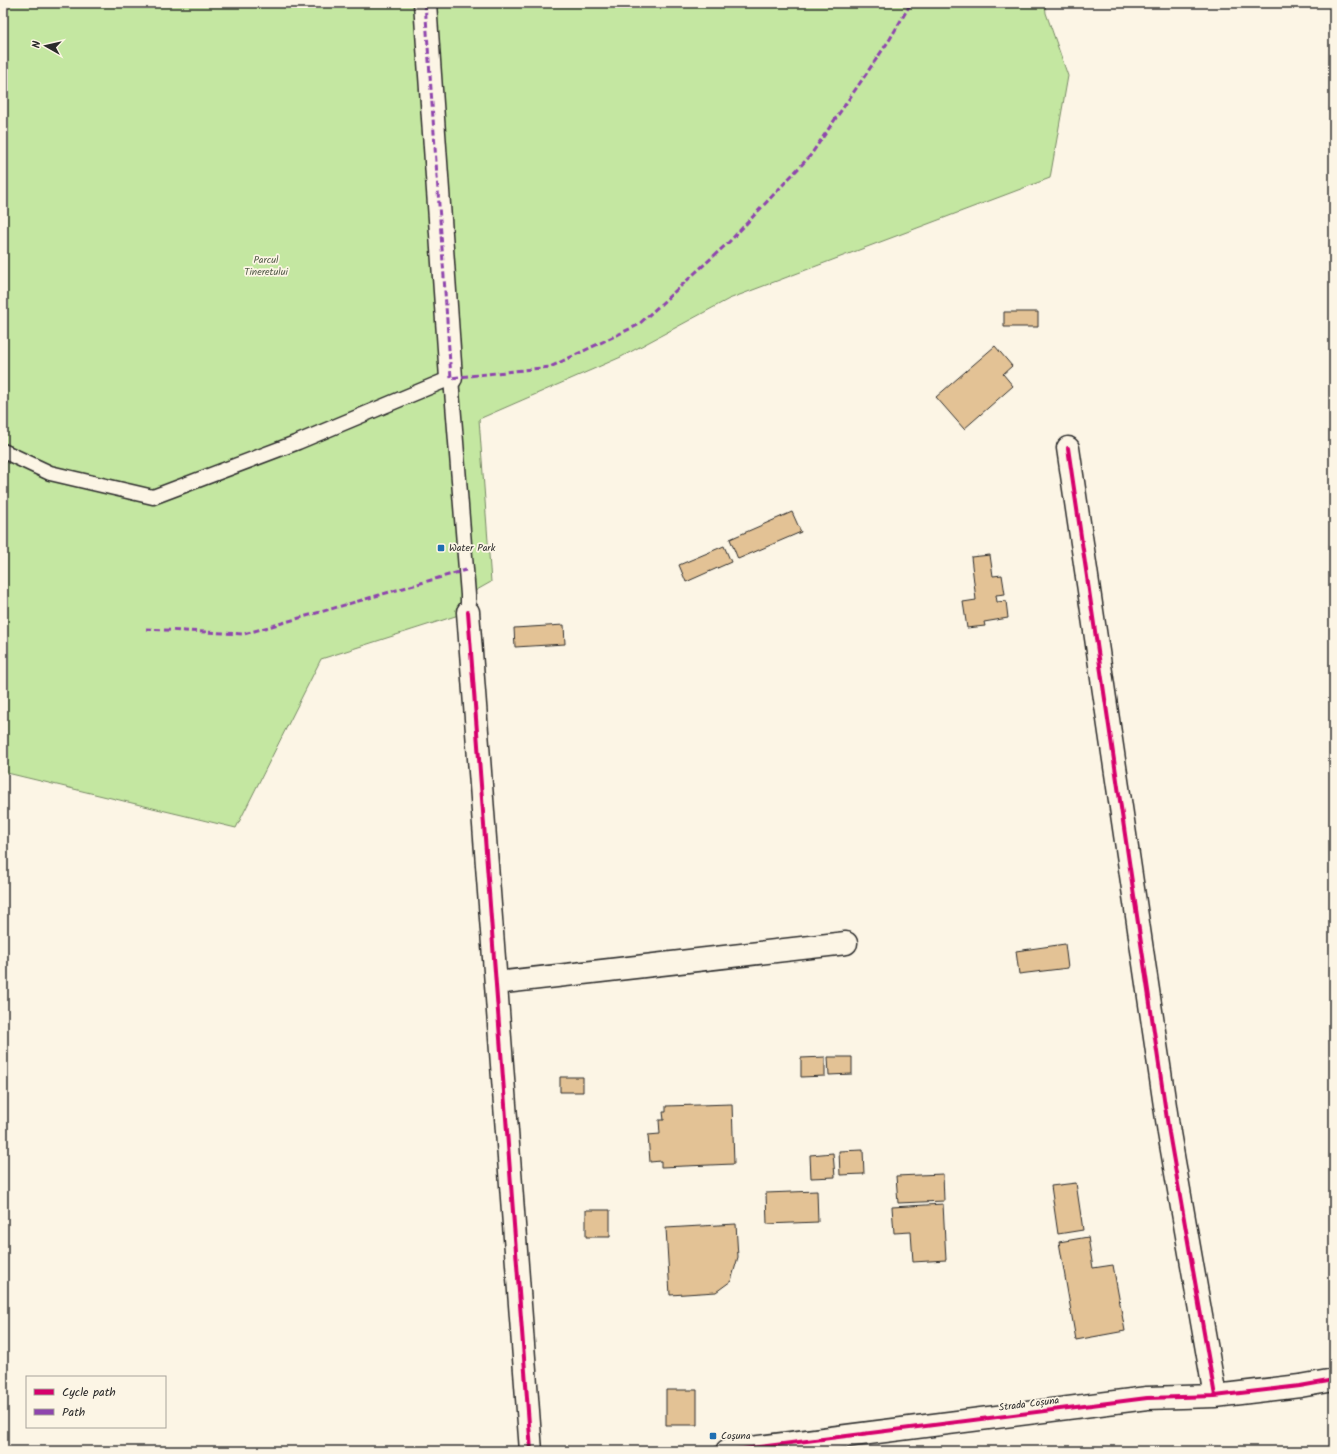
<svg xmlns="http://www.w3.org/2000/svg" width="1337" height="1454" font-family="Kalam,sans-serif">
	<rect width="100%" height="100%" fill="#fcf5e5"/>
	<filter id="ink" filterUnits="userSpaceOnUse"><feTurbulence type="fractalNoise" baseFrequency=".025" numOctaves="2"/><feDisplacementMap in="SourceGraphic" scale="8" xChannelSelector="R" yChannelSelector="G"/><feConvolveMatrix kernelMatrix="1 2 1 2 8 2 1 2 1" color-interpolation-filters="sRGB"/></filter>
	<g filter="url(#ink)">
		<!-- green -->
		<path fill="#c4e7a1" stroke="#788966" d="M3,3h1042l1,10 22,63 -18,102 -321,121 -108,58 -142,62 12,163 -23,13v17l-147,47 -85,169 -233,-56z"/>
		<!-- building -->
		<path fill="#e3c295" stroke="#2b2b2b" d="M1004,312h34v15h-34z
			M995,346l17,20 -9,8 10,12 -49,43 -28,-32z
			M792,512l9,20 -63,27 -8,-20z
			M724,546l7,16 -45,20 -7,-17z
			M990,555l3,21 9,-1 3,19 -9,1 1,7 9,-1 2,17 -24,4 1,4 -18,2 -4,-26 13,-2 -5,-43z
			M564,625l1,19 -50,3 -1,-19z
			M1065,944l3,24 -49,6 -3,-23z
			M825,1057v19l-24,1v-19z
			M828,1057h24v17l-23,1z
			M560,1077h23v15h-23z
			M732,1104l2,60 -73,3v-6l-11,1 -2,-27 12,-1 -1,-14h5l-1,-8h3v-6z
			M863,1150l1,24 -24,1 -1,-24z
			M833,1153l2,24 -24,1 -1,-23z
			M943,1174l1,27 -46,2 -2,-27z
			M1076,1183l7,47 -25,4 -7,-48z
			M817,1191l1,31 -51,2 -1,-31z
			M943,1204l3,56 -33,2 -2,-30 -17,1 -2,-26z
			M586,1210h24v27h-24z
			M736,1224l2,33 -7,24 -15,11 -46,3 -4,-67z
			M1088,1237l5,31 20,-3 12,66 -49,9 -17,-98z
			M666,1390h31v35h-31z"/>
		<g fill="none" stroke-linecap="round" stroke-linejoin="round">
			<defs>
				<path id="lane" d="M3,451l47,22 103,24 145,-55 153,-64 17,217v17"/>
				<path id="street" d="M425,3l26,375
					M1068,448l101,685 46,263
					M468,612l63,839
					M496,983l350,-40
					M727,1451l420,-53 68,-2 85,-10 34,-6"/>
			</defs>
			<!-- lane casing -->
			<use href="#lane" stroke="#2b2b2b" stroke-width="17"/>
			<!-- street casing -->
			<use href="#street" stroke="#2b2b2b" stroke-width="25"/>
			<!-- lane -->
			<use href="#lane" stroke="#fcf5e5" stroke-width="14"/>
			<!-- street -->
			<use href="#street" stroke="#fcf5e5" stroke-width="22"/>
			<!-- quiet -->
			<path stroke="#8e44ad" stroke-width="3" stroke-dasharray="6 3" stroke-linecap="butt" d="M425,3l26,375 99,-11 88,-42 91,-83 81,-86 80,-117 21,-36
				M146,629l98,5 222,-64"/>
			<defs>
				<path id="cycleway" d="M1068,448l101,685 46,263
					M468,612l63,839
					M727,1451l420,-53 68,-2 85,-10 34,-6"/>
			</defs>
			<!-- cycleway casing -->
			<use href="#cycleway" stroke="#fcf5e5" stroke-width="6"/>
			<!-- cycleway -->
			<use href="#cycleway" stroke="#d6006c" stroke-width="4"/>
		</g>
	</g>
	<!-- markers -->
	<g fill="#1f6fb2" stroke="#fcf5e5" stroke-width="1.5">
		<rect x="437" y="544" width="8" height="8" rx="2"/>
		<rect x="709" y="1432" width="8" height="8" rx="2"/>
	</g>
	<g text-anchor="middle" dominant-baseline="central" stroke-width="3.5" stroke-linejoin="round" paint-order="stroke">
		<!-- park labels -->
		<g font-size="10" fill="#515a48" stroke="#fcf5e5">
			<text x="266" y="260">Parcul<tspan x="266" dy="12">Tineretului</tspan></text>
		</g>
		<!-- poi labels -->
		<g font-size="10" fill="#2b2b2b" stroke="#fcf5e5" text-anchor="start">
			<text x="449" y="548">Water Park</text>
			<text x="721" y="1436">Coșuna</text>
		</g>
		<!-- street labels -->
		<g font-size="10" fill="#2b2b2b" stroke="#fcf5e5">
			<text transform="translate(1029 1404) rotate(-7)">Strada Coșuna</text>
		</g>
	</g>
	<!-- margin -->
	<rect width="1337" height="1454" fill="none" stroke="#fcf5e5" stroke-width="16"/>
	<rect x="8" y="8" width="1321" height="1438" fill="none" stroke="#2b2b2b" stroke-width="1.5" filter="url(#ink)"/>
	<!-- legend -->
	<rect x="26" y="1376" width="140" height="52" fill="#fcf5e5" stroke="#a8a49b"/>
	<rect x="34" y="1389" width="20" height="6" fill="#d6006c" stroke="#a8a49b"/>
	<text x="62" y="1396" font-size="12" fill="#2b2b2b">Cycle path</text>
	<rect x="34" y="1409" width="20" height="6" fill="#8e44ad" stroke="#a8a49b"/>
	<text x="62" y="1416" font-size="12" fill="#2b2b2b">Path</text>
	<!-- north arrow -->
	<g transform="translate(46 46) rotate(278)" stroke="#fcf5e5" stroke-width="3" paint-order="stroke">
	<path d="M0-3L7 15L0 10L-7 15Z" fill="#2b2b2b"/>
	<text y="-6" font-size="11" font-weight="bold" text-anchor="middle" fill="#2b2b2b">N</text>
	</g>
</svg>
